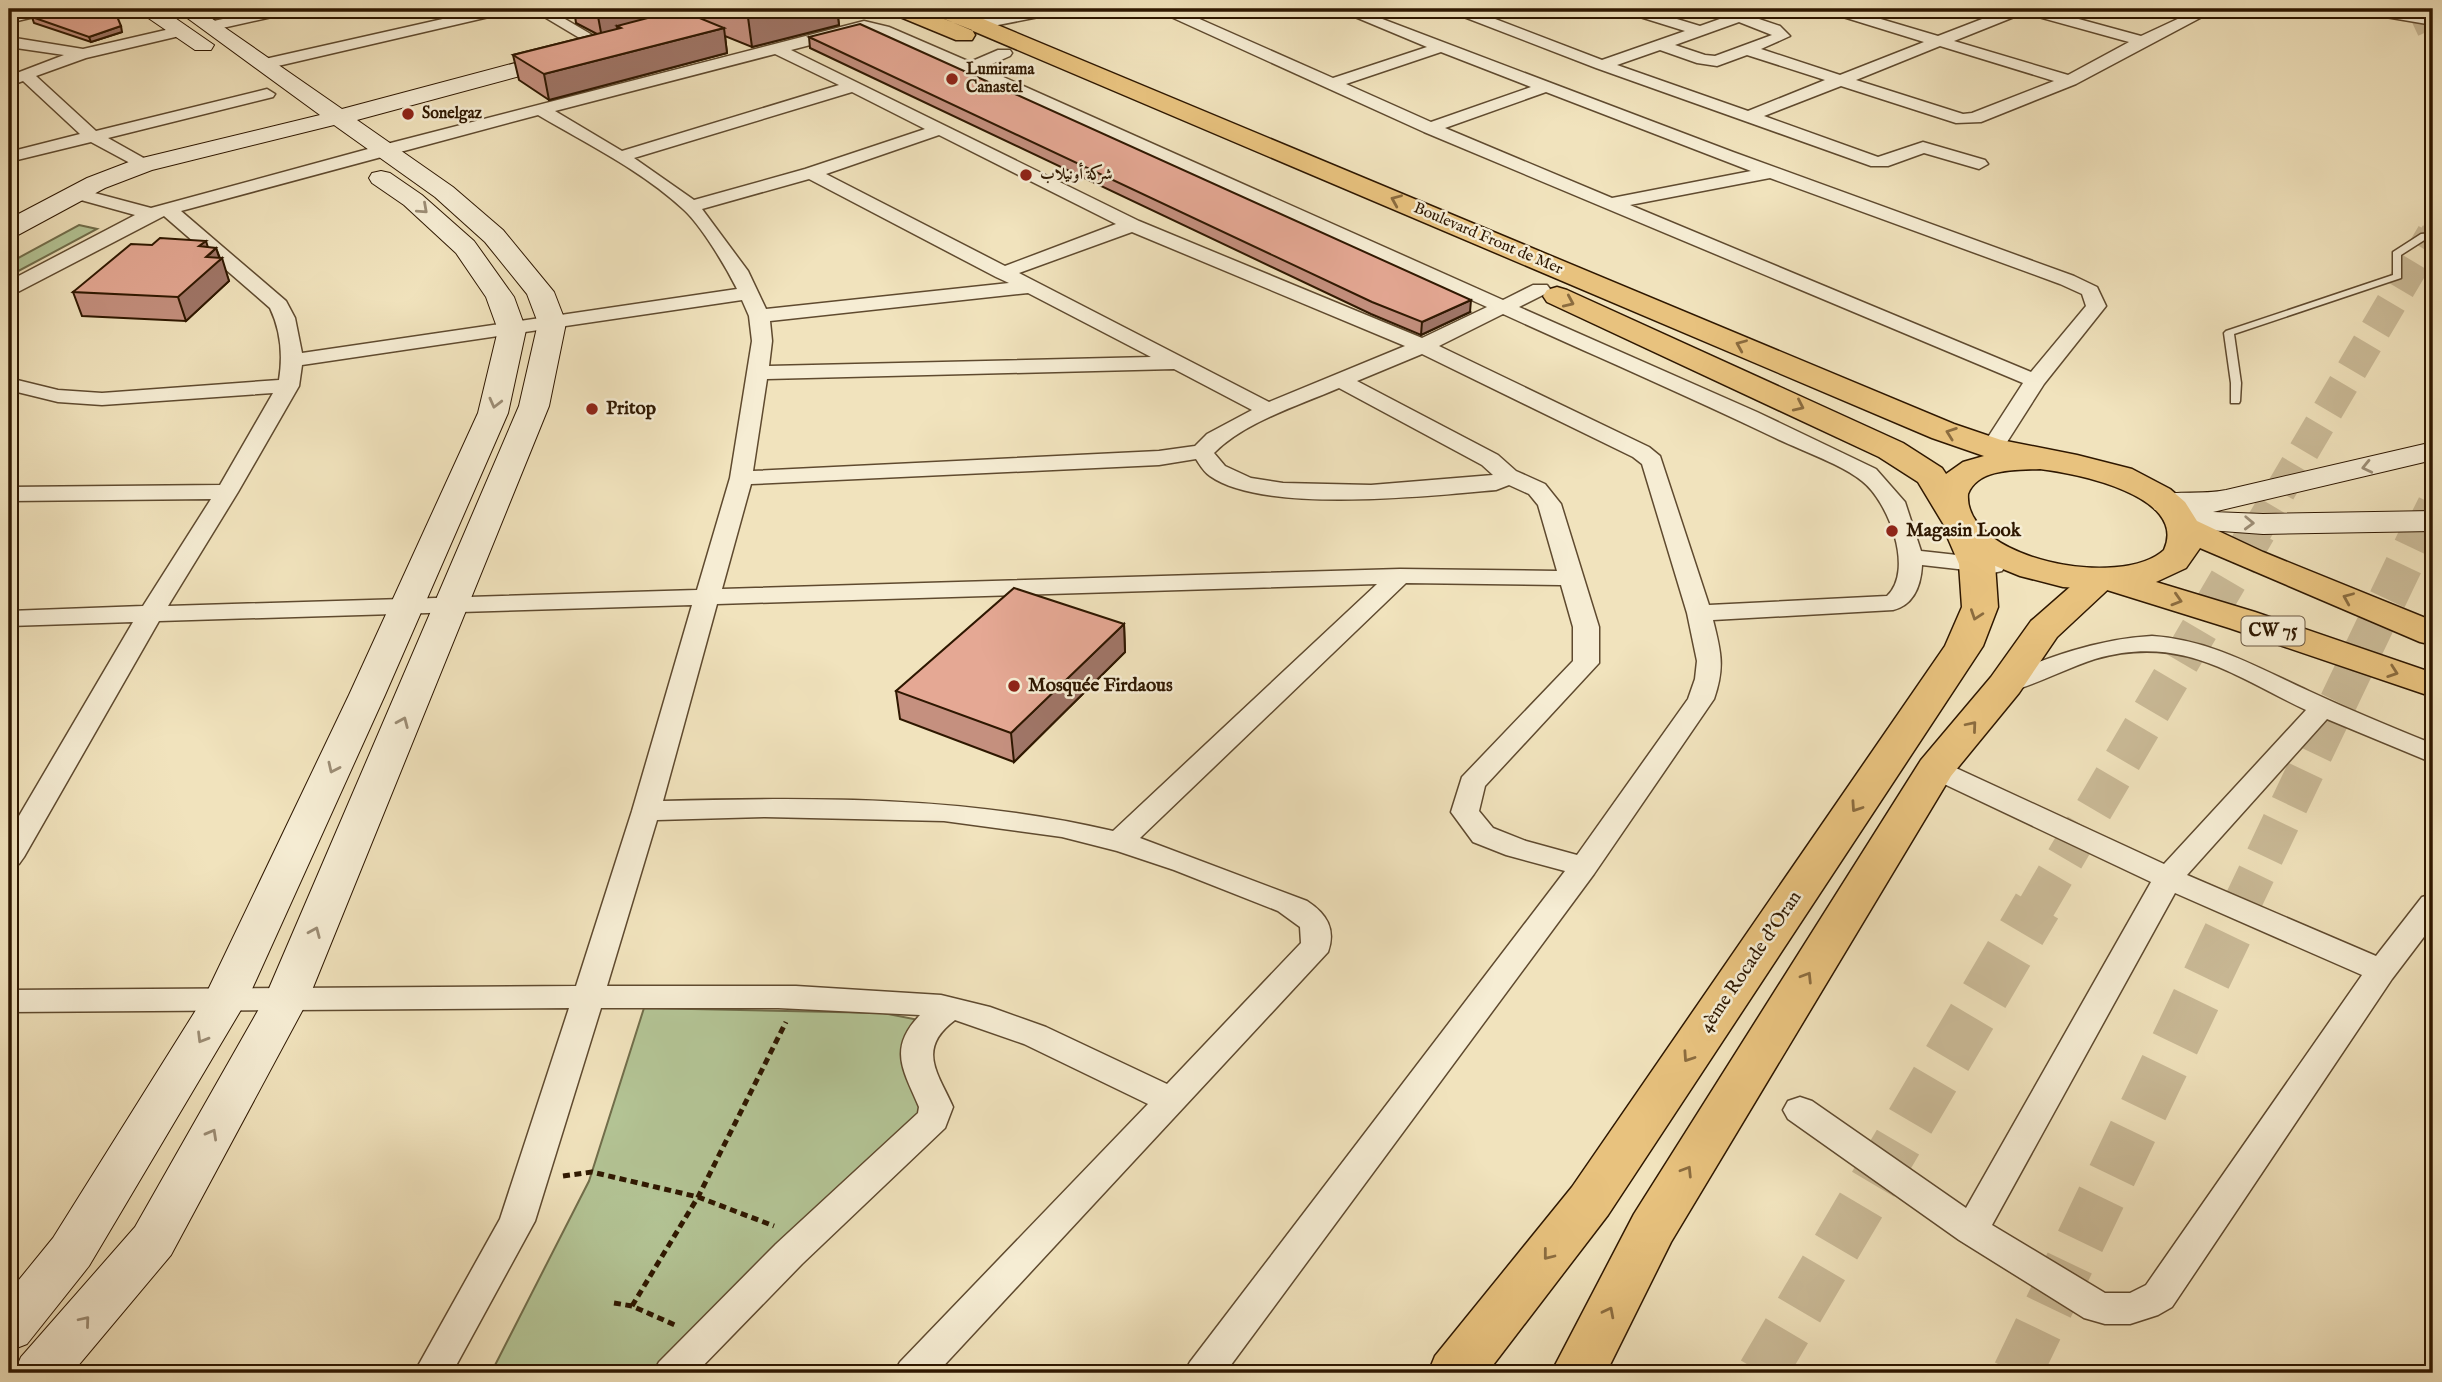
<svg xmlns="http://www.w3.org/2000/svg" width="2442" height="1382" font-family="'IM FELL English',Amiri,serif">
	<rect width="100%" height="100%" fill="#f1e3bd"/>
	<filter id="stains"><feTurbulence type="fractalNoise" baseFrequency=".00286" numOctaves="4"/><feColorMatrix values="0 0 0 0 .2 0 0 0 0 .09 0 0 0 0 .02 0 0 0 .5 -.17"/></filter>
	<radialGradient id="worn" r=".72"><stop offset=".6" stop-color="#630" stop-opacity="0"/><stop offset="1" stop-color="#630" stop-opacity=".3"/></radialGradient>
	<!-- green -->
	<path fill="#b4c596" stroke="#716e4b" stroke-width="2" d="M79,225l18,4 -88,47v-13z
		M644,1008l239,5 51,10 -8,20 15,53 -287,277h-163l98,-192z"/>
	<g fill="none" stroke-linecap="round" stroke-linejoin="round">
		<!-- highway-tunnel-far3 -->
		<path stroke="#caba97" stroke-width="24" stroke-dasharray="24 12" stroke-linecap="butt" d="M2419,9l14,30
			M2431,235l2,-3"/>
		<!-- highway-tunnel-far2 -->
		<path stroke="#caba97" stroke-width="31" stroke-dasharray="31 16" stroke-linecap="butt" d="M2256,532l176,-298
			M2419,532l14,-28"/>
		<!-- highway-tunnel-far1 -->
		<path stroke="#caba97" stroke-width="38" stroke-dasharray="38 19" stroke-linecap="butt" d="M2036,908l221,-377
			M2240,908l180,-377"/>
		<!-- highway-tunnel -->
		<path stroke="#caba97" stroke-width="49" stroke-dasharray="49 24" stroke-linecap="butt" d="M1762,1373l275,-467
			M2017,1373l224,-467"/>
		<defs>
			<path id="lane" d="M979,9h9l23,10 -6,1z
				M2433,233v6h-7l-25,16v23l-167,56 7,49 -1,18 -1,2h-8v-20l-7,-50 2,-2 167,-56v-23l28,-18z"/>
			<path id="street" d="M33,9h24l-2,3 -46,11v-8z
				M270,9h27l-7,4 -81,18 -8,-5 3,-3z
				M487,9h26l-7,4 -241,56 -8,-5 8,-5z
				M531,9h17l63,37 -8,5 -5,-2z
				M1036,9h30l-7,4 -81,16 -8,-5 8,-5z
				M1158,9h19l156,69 94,-31 -91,-38h20l377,143 341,124 23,11 9,19 -62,78 -44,69h-16l-3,-5 42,-65 -599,-251 -264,-120zM1441,52l90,35 -100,35 -85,-38zM1546,92l205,79 -139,27 -167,-70zM1770,178l290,106 22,10 4,12 -55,66 -401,-167z
				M1449,9h20l133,51 83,-29 -61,-19 -2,-3h22l56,17 48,-17h14l-1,5 -8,3 27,9 10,10 -29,13 79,26 84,-33 -97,-30 -2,-3h22l91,27 70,-27h34l99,27 58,-27h18l-141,75 -95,38 -25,1 -115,-37 -77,30 114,41 45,-15 62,18 3,4 -9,5 -55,-16 -36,13h-17l-275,-98 -145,-56zM2024,13l105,29 -61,33 -114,-34zM1739,22l33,13 -57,21 -10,-1 -30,-10zM1940,46l114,35 -82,32 -9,1 -107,-34zM1660,50l37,13 20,3 30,-11 78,25 -77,31 -131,-46z
				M2355,9h32l46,7v9l-71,-12z
				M864,21l25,6 81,35 28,-12h12l2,3 -2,3 -27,12 520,232 30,-15h14l3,4 -3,4 -28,14 238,105 119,57 29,33 16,49 72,8 9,2 3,5 -3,5 -9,2 -71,-8c-1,20 -8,40 -29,45l-180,10c8,32 12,47 1,79l-120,175 -369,499h-41l6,-11 375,-491 -59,-16 -33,-13 -22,-30 11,-35 111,-116v-34l-12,-42 -155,-2 -266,255 167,63c20,13 29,28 21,51l-391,421h-43l6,-11 248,-258 -124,-60 -69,-24c-39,29 -17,53 -2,87l-8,21 -143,136 -106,109h-43l6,-11 117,-118 142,-131 1,-6c-15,-36 -32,-58 1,-92l-142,-7h-177l-66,213 -83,152h-38l86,-154 69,-211 -560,4v-22l567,-4 56,-175 60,-206 -533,16 -135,236 -5,7 -10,3v-34l124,-211 -124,4v-15l134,-5 68,-107 -202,2v-14l211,-2 53,-92 -171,12 -44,-3 -49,-12v-12l49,12 44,3 177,-13c4,-24 2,-49 -9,-72l-106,-92 -148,77 -7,2v-14l126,-66 -65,-18 -3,-4 3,-4 6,-1 75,20 228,-62zM864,31l16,3 607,273 -65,31 -283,-117 -348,-171zM775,54l64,31 -217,66 -67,-40zM852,92l73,37 -120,40 -111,31 -60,-42zM538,115c49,29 103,55 145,94 18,16 43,58 54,80l-435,64 -7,-35 -9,-17 -105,-90zM939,135l177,89 -111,42 -179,-92zM809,179l187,98 13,6 -243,26 -18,-38 -46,-62zM1132,232l273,114 -136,56 -250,-129zM1028,293l123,64 -382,9 3,-25 -2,-20zM742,300l7,16 3,25 -22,137 -33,112 -529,16 70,-114 61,-106 3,-21zM1503,314c90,41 180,80 268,122 26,13 70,28 91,45 26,20 53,89 25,115l-178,9 -49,-149 -11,-9 -210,-101zM1422,354l211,103 9,7 45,149 10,48 -2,18 -7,20 -111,156 -51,-14 -33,-13 -14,-17 6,-25 114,-123v-36l-38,-123 -16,-20 -29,-13 -18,-16 -141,-74zM1174,369l78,41 -45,24 -12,12 -36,5 -406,20 14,-92zM1339,388l143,77 11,10 -122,10 -88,-2 -32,-5 -26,-12 -11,-13c30,-31 86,-48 125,-65zM1196,459c4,6 8,13 14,17 53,38 220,20 286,14l13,-5 20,9 9,11 19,66 -157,-2 -678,20 29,-105 408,-19zM1377,584l-264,247c-149,-35 -298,-34 -450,-30l54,-197zM765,817l179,4 118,16 55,14 57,19 104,41 22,16 1,16 -134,141 -121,-57 -56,-20 -49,-12 -145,-9h-189l50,-166z
				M183,26l5,2 3,3 -3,3 -102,24 -50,18 60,55 171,-42 8,5 -2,3 -165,41 41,23 3,4 -3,4 -6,1 -52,-28 -82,20v-10l71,-18 -57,-53 -14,5v-10l55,-21 -55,-8v-10l74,12z
				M2152,636c59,4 104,31 157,55 41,19 82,36 124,53v19l-106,-44 -140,156 189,81 46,-59 11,-3v31l-41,54 -220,328 -14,8 -28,9h-25l-21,-6 -125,-78 -171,-121 -5,-9 5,-9 12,-4 12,4 154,107 185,-326 -226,-107 -4,-6 4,-6 10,-3 10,3 219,101 142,-154c-74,-35 -124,-76 -211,-51 -31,10 -59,26 -90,34l-9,-2 -4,-6 4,-6c51,-21 100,-40 156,-43zM2175,893l187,82 -216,310 -16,8h-25l-113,-68z"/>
			<path id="secondary" d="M138,9h24l52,36 -3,5h-16l-54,-37z
				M175,9h23l144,100 222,-59 8,2 3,5 -3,5 -215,58 96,67 50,43 51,62 12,31 -17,83 -241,594 -137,255 -99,118h-58l7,-16 114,-130 129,-227 255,-594 19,-83 -11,-29 -42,-52 -50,-45 -101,-72 -182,45 -47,18 -87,47 -9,2v-18l78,-41 47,-18 186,-45z
				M381,171l9,2 32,22 52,46 40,56 12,33 -18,83 -123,282 -137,303 -159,268 -62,78 -18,7v-59l44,-54 153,-244 143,-299 129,-282 20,-83 -12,-33 -30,-44 -52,-48 -32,-22 -3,-5 3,-5z
				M2433,442v18l-220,52 50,2 170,-3v20l-170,3 -83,-6 -4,-7 8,-8 -29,-3 -5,-7 5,-7c23,-6 47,-1 71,-6z"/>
			<path id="primary" d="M890,9h29l53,21 3,5 -3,5h-16l-63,-26z
				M930,9h29l995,415 47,16 76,15 55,14 38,20 15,13 12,19 66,31 170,69v24l-13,-3 -220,-94 -14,20 -30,14 99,30 178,61v24l-204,-69 -122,-38 -44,-3 -43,-11 -27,-11 -24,-14 -19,-16 -32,-53 -39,-25 -332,-155 -4,-6 4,-6 10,-3 10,3 336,153 39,25 4,6 17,-12 21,-6 -52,-18 -999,-424zM2040,469c34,4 149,26 124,81 -43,40 -201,9 -196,-56 10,-26 48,-24 72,-25z"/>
			<path id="highway" d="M1960,517l12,3 23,44 3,43 -15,39 -375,569 -121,158h-59l7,-17 137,-169 373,-541 17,-39 -3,-43 -16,-37 5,-7z
				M2099,570l13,3 5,8 -60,56 -38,56 -68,83 -280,466 -65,131h-55l83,-159 287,-454 70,-83 40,-56 55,-48z"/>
		</defs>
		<!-- lane casing -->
		<use href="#lane" stroke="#5f4a2f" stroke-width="3"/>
		<!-- street casing -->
		<use href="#street" stroke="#5f4a2f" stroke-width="3"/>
		<!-- secondary casing -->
		<use href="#secondary" stroke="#2e1700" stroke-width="2"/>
		<!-- primary casing -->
		<use href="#primary" stroke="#2e1700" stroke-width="3"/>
		<!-- highway casing -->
		<use href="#highway" stroke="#2e1700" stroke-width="3"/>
		<!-- path -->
		<path stroke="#2e1700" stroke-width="5" stroke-dasharray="7 4.5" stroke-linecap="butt" d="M563,1176l29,-4 106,25 76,29
			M614,1303l18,3 43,19
			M632,1306l66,-109 88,-175"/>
		<!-- lane -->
		<use href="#lane" fill="#f6edd4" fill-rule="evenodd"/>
		<!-- street -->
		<use href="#street" fill="#f6edd4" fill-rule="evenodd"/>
		<!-- secondary -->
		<use href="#secondary" fill="#f6edd4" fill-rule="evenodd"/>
		<!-- primary -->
		<use href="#primary" fill="#e8c27e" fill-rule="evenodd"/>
		<!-- highway -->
		<use href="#highway" fill="#e8c27e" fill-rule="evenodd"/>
	</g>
	<!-- wall -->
	<path fill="#c5907f" stroke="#2e1700" stroke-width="2" fill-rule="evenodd" d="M574,9h263l2,16 -87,22 -27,-11 2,17 -178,47 -30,-20 -6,-25 84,-21 -21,-11zM698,12l1,6 -6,-2v-2z
		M32,17l90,15 -31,10 -57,-19z
		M809,37l661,275 -49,23 -50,-21 -561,-266z
		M216,248l13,33 -43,40 -104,-5 -9,-24z
		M1124,624l1,28 -111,110 -114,-43 -4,-28z"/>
	<!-- shaded-wall -->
	<path fill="#a07668" stroke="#2e1700" stroke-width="2" d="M604,9h94v3l-5,2 2,17 -74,-3 -4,-2 1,7 -16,5 -5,-27z
		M752,9h85l2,16 -87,22 -5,-37z
		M121,26l1,6 -31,10 -2,-5z
		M724,28l3,25 -178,47 -5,-26z
		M206,241l4,13 6,-6 4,12 2,-2 7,23 -43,40 -8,-24 21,-51z
		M1471,300l-1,12 -49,23 1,-13z
		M1124,624l1,28 -111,110 -3,-29z"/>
	<!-- building -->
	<path fill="#e5a894" stroke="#2e1700" stroke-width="2" d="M89,9h25l7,17 -32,11 -57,-20z
		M682,9h8l-1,1 3,5 32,13 -180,46 -31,-19 108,-27 -4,-2z
		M860,24l611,276 -49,22 -50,-20 -563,-265z
		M160,238l46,3 -7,5 17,2 -10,9 16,1 -44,39 -105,-5 58,-48 21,1z
		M1014,588l110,36 -113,109 -115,-42z"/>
	<!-- one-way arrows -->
	<defs><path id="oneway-chevron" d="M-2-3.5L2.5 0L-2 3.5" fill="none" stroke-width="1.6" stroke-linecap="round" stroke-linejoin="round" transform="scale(1.75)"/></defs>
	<g stroke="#8b6c3f">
		<use href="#oneway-chevron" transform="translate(1396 200) rotate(-157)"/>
		<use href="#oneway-chevron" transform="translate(1569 302) rotate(24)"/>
		<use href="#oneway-chevron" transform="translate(1741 345) rotate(-157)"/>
		<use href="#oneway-chevron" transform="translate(1799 406) rotate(25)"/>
		<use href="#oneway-chevron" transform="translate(1951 433) rotate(-160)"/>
		<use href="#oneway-chevron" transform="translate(2348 598) rotate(-157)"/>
		<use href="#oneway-chevron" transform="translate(2177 600) rotate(17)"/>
		<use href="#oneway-chevron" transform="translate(1976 615) rotate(109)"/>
		<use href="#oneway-chevron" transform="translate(2393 672) rotate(19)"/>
		<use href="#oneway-chevron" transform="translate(1972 726) rotate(-50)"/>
		<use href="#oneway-chevron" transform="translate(1856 807) rotate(124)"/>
		<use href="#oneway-chevron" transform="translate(1807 977) rotate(-58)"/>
		<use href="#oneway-chevron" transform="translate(1688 1057) rotate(124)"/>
		<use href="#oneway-chevron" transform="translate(1687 1171) rotate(-58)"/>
		<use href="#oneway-chevron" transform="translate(1548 1255) rotate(128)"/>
		<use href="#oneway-chevron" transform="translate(1609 1312) rotate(-63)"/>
	</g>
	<g stroke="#9c8d75">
		<use href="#oneway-chevron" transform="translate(423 209) rotate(42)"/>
		<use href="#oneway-chevron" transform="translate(495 403) rotate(104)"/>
		<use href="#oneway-chevron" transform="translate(2367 467) rotate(167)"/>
		<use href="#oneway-chevron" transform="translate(2249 523) rotate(2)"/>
		<use href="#oneway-chevron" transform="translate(403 722) rotate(-67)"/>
		<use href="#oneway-chevron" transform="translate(333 768) rotate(115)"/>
		<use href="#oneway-chevron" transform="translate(315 932) rotate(-67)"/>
		<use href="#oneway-chevron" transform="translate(202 1038) rotate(121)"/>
		<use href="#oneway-chevron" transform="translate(212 1134) rotate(-61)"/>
		<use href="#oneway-chevron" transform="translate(85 1321) rotate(-50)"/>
	</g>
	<!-- markers -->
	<g fill="#8f2418" stroke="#f6edd4" stroke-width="2.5">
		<circle cx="952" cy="79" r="7"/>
		<circle cx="408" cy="114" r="7"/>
		<circle cx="1026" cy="175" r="7"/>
		<circle cx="592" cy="409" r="7"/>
		<circle cx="1892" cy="531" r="7"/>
		<circle cx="1014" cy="686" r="7"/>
	</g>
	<g text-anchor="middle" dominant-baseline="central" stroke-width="5" stroke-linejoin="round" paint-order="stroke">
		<!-- far-poi labels -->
		<g font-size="16" font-weight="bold" fill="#2e1700" stroke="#f6edd4" text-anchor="start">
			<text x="966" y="70">Lumirama<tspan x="966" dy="18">Canastel</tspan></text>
			<text x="422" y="114">Sonelgaz</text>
			<text x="1040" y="175">شركة أونيلاب</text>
		</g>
		<!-- far-street labels -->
		<g font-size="16" fill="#2e1700" stroke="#f6edd4">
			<text transform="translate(1488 239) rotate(23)">Boulevard Front de Mer</text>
		</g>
		<!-- shield labels -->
		<rect fill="#f6edd4" stroke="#6a5740" stroke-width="2" x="2241.5" y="616.5" width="63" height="29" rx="5"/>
		<g font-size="18" font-weight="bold" fill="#2e1700">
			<text x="2273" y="631">CW 75</text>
		</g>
		<!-- poi labels -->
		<g font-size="19" font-weight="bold" fill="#2e1700" stroke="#f6edd4" text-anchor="start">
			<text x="606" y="409">Pritop</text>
			<text x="1906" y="531">Magasin Look</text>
			<text x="1028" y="686">Mosquée Firdaous</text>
		</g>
		<!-- street labels -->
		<g font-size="19" fill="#2e1700" stroke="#f6edd4">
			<text transform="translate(1751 962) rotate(-56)">4ème Rocade d'Oran</text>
		</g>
	</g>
	<!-- margin -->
	<rect width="2442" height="1382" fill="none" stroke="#f1e3bd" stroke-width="35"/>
	<rect x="10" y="10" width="2421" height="1361" fill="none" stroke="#2e1700" stroke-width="3.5"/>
	<rect x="18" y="18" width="2407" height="1347" fill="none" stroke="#2e1700" stroke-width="2"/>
	<rect width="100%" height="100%" filter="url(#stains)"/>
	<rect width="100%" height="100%" fill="url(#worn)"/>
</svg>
